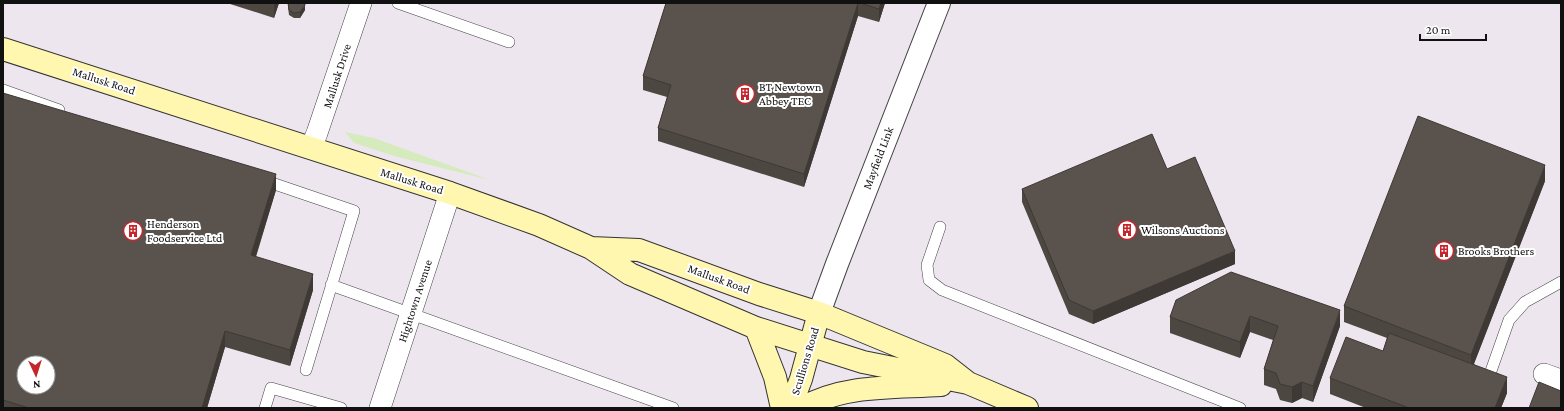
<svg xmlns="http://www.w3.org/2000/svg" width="1564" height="411" font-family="'Crimson Pro',serif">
	<rect width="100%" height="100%" fill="#fffdf5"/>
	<!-- industrial -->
	<path fill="#eee6ef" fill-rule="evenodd" d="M3,3h1558v405h-1558zM24,363h24v24h-24z"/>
	<!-- green -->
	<path fill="#d5ebbd" d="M345,132l29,6 182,66 -66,-24 -96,-24 -40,-13z"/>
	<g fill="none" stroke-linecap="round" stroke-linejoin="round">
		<defs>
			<path id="service" d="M398,3l111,39
				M3,90l56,20
				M263,180l91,31 -48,159
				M940,227l-13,38 2,15 13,10 298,118
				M331,285l342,123
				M1491,371l18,-51 16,-18 36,-20
				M265,408l6,-20 70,20"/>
			<path id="minor" d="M311,148l6,-15 44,-130
				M1544,374l17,6
				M380,408l70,-215"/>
			<path id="tertiary" d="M819,313l18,-49 102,-261"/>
			<path id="secondary" d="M3,49l447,144 89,32 52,23 48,2 120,44 60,19 126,52 23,18
				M591,248l39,26 126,54 107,34 105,21 59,25
				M756,328l19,49 7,31
				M790,408l11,-29 18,-66
				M802,408c44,-24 91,-20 139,-23"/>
		</defs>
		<!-- service casing -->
		<use href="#service" stroke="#444" stroke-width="12"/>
		<!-- minor casing -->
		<use href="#minor" stroke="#444" stroke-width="22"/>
		<!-- tertiary casing -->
		<use href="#tertiary" stroke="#444" stroke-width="24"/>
		<!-- secondary casing -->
		<use href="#secondary" stroke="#333" stroke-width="24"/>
		<!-- service -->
		<use href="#service" stroke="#fff" stroke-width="11"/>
		<!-- minor -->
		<use href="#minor" stroke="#fff" stroke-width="21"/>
		<!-- tertiary -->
		<use href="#tertiary" stroke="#fff" stroke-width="22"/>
		<!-- secondary -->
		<use href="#secondary" stroke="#fff6b0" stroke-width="22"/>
	</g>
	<!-- wall -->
	<path fill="#4d4742" d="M227,3h52l-5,15z
		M288,3l17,7 -5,8h-6l-5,-3 -1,-8z
		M666,3h219l-6,19 -21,-6 -54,171 -146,-46v-13l9,-31 -24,-7v-14z
		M3,93l273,97 -20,67 57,33 -23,76 -65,-19 -18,61h-204z
		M1167,169l68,95 -142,60 -24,-10 -47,-112v-13z
		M1545,181l-71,183 33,29 -6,15h-135l-36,-14v-16l53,-27 4,-13 -43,-16v-16z
		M1176,300l164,26 -27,76 -11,-4 -10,5 -12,-3 -4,-11 -12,-4v-16l9,-29 -23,-8 -10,26 -70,-25v-16z"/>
	<!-- shaded-wall -->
	<path fill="#3f3936" d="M274,3h5l-5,15z
		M858,3v13l-54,171v-13z
		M881,3h4l-6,19v-13z
		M305,5v5l-5,8v-6z
		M1545,165v16l-74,190v-16z
		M276,174v16l-25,81v-16z
		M1235,251v13l-142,60v-13z
		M313,274v16l-23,76v-16z
		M1340,310v16l-27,76v-16z
		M1250,316v16l-10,26v-16z
		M225,331v16l-18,61h-5z
		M1507,377v16l-6,15h-6z
		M1302,382v16l-10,5v-16z"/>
	<!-- building -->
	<path fill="#5a524d" stroke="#3f3936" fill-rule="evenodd" d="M288,3h17v2l-5,7 -6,1 -5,-3z
		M666,3h192l-54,171 -146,-46 13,-43 -28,-9z
		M860,3h21l-2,6z
		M3,93l273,81 -25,81 62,19 -23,76 -65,-19 -23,77h-173l-26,-8zM24,363h24v24h-24z
		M1418,116l127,49 -74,190 -127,-49z
		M1152,134l15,35 28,-12 40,94 -142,60 -24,-11 -47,-111z
		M1231,272l109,38 -27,76 -11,-4 -10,5 -12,-3 -4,-11 -12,-4 14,-43 -28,-10 -10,26 -70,-25 6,-17z
		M1389,333l118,44 -12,31h-86l-79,-30 16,-41 37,14z
		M1539,382l22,9v17h-32z"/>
	<!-- icons -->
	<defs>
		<symbol id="building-ring" viewBox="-11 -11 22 22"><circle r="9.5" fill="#fff" stroke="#c4262e" stroke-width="1.5"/><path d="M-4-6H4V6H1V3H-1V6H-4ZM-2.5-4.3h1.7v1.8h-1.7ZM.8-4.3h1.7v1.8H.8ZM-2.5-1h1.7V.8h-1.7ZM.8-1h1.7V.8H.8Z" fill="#c4262e"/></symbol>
	</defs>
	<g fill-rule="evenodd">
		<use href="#building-ring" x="734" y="83" width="22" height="22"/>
		<use href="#building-ring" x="1116" y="219" width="22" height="22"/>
		<use href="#building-ring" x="122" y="220" width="22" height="22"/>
		<use href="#building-ring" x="1433" y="240" width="22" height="22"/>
	</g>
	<g text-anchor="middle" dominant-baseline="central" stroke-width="4" stroke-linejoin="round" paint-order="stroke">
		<!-- street labels -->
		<g font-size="12" fill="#111" stroke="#fff">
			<text transform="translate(337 76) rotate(-72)">Mallusk Drive</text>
			<text transform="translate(104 81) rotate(18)">Mallusk Road</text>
			<text transform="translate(878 158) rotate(-69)">Mayfield Link</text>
			<text transform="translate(412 181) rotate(17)">Mallusk Road</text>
			<text transform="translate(719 279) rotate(20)">Mallusk Road</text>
			<text transform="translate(415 301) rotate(-72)">Hightown Avenue</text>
			<text transform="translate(805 361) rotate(-73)">Scullions Road</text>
		</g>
		<!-- poi labels -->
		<g font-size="12" fill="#111" stroke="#fff" text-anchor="start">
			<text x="759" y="87">BT Newtown<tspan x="759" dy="14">Abbey TEC</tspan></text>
			<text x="147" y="224">Henderson<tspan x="147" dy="14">Foodservice Ltd</tspan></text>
			<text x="1141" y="230">Wilsons Auctions</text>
			<text x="1458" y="251">Brooks Brothers</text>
		</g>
	</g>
	<!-- border -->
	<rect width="1564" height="411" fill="none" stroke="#111111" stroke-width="8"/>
	<!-- north arrow -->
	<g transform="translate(36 375) rotate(176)"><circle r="19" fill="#ffffff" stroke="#a0a0a0"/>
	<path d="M0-3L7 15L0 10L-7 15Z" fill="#c4262e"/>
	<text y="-6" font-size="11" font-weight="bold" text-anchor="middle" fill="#111111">N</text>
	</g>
	<!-- scale -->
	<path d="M1420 34v6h66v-6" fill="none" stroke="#111111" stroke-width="2"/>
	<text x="1426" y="34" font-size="12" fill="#111111" stroke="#ffffff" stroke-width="3" paint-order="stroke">20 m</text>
</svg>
